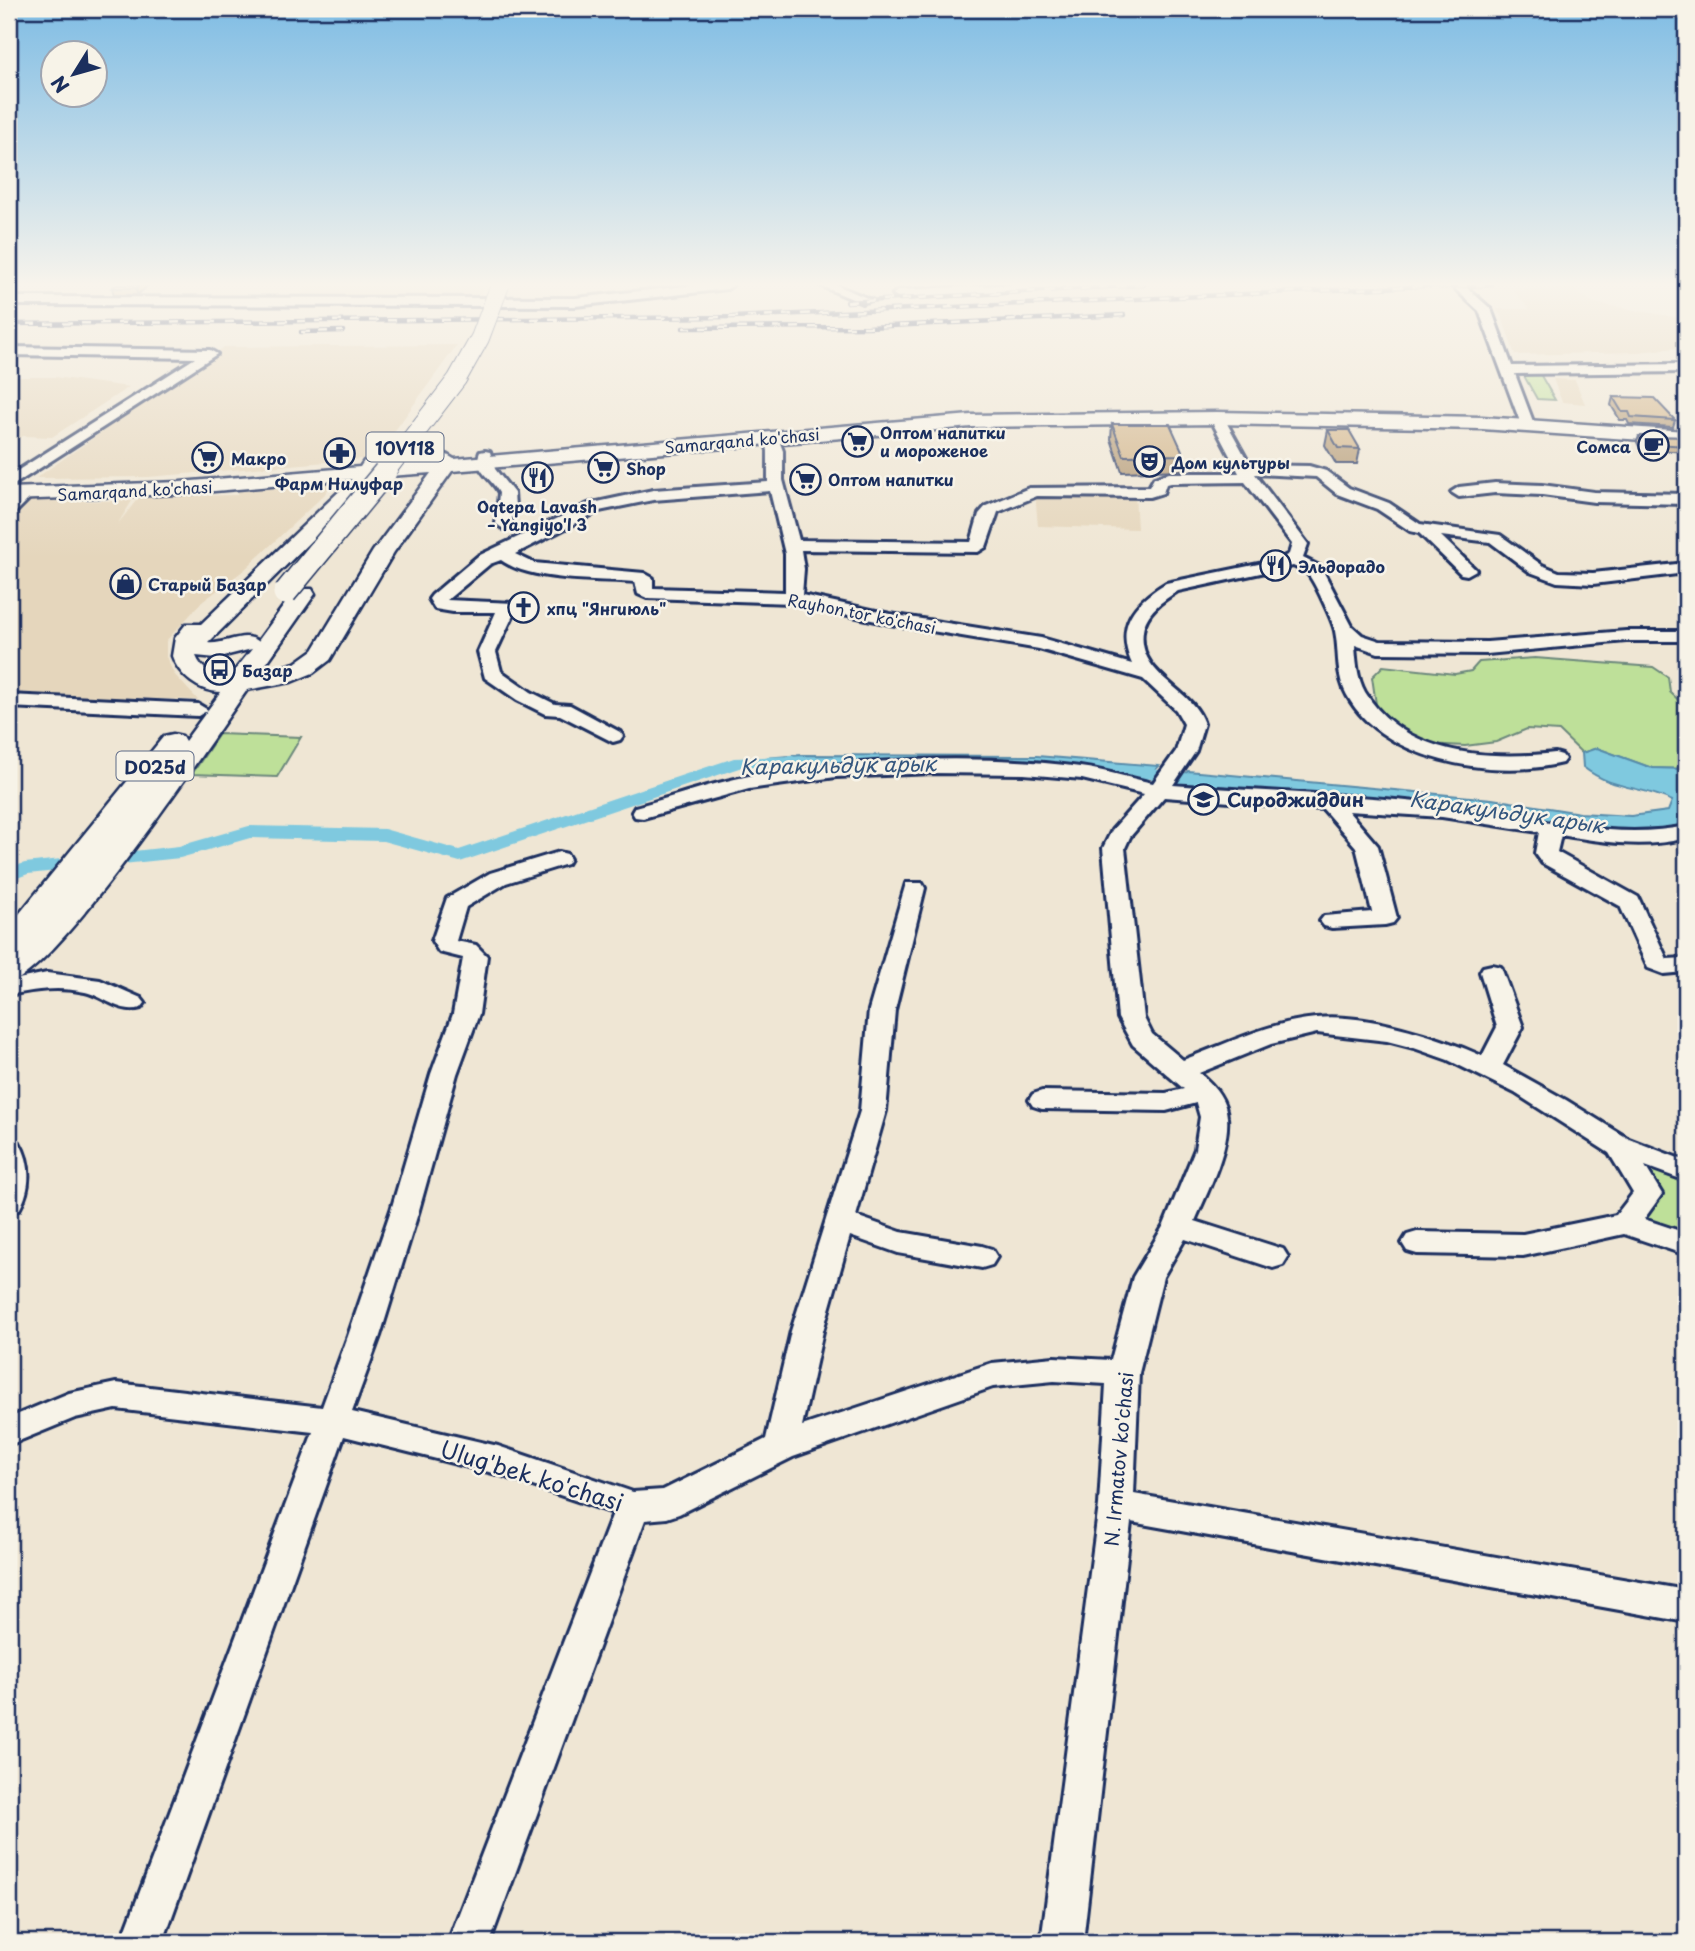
<svg xmlns="http://www.w3.org/2000/svg" width="1695" height="1951" font-family="'Playpen Sans',sans-serif">
	<rect width="100%" height="100%" fill="#efe6d4"/>
	<filter id="ink" filterUnits="userSpaceOnUse"><feTurbulence type="fractalNoise" baseFrequency=".0143" numOctaves="2"/><feDisplacementMap in="SourceGraphic" scale="14" xChannelSelector="R" yChannelSelector="G"/><feConvolveMatrix kernelMatrix="1 2 1 2 8 2 1 2 1" color-interpolation-filters="sRGB"/></filter>
	<g filter="url(#ink)">
		<!-- built -->
		<path fill="#e5d6bc" d="M308,285h176l-4,14 -182,-1z
			M1572,288l22,15 92,16v28l-48,5 -123,3 -13,-38 -6,-8h33l-16,-19z
			M457,345l-82,113 -227,19 -112,1 188,-131z
			M9,377h45l75,10 -77,50 -29,-1 -14,10z
			M1553,379l22,1 10,24 -23,-2z
			M326,480l6,3 -8,12 -80,75 -42,32 -36,39v16l8,17 24,26 -189,-5v-194h123l-15,24 22,-28 98,-2 3,-8z
			M1035,493l100,1 2,35 -99,-3z"/>
		<!-- green -->
		<path fill="#bee099" stroke="#6c887c" stroke-width="2" d="M1523,374h17l15,26 -18,-1z
			M1535,658l118,9 15,10 2,15 16,15v62l-34,-1 -55,-20 -15,5 -23,-22 -32,-2 -31,13 -31,4 -38,-2 -24,-10 -26,-23 -5,-34 11,-11 72,8 16,-3 8,-9z
			M219,734l82,3 -24,40 -85,-3z
			M1642,1160l44,18v58l-44,-15 19,-24z"/>
		<!-- water -->
		<path fill="#7fc9df" stroke="#578bab" stroke-width="2" d="M1597,748l55,20 34,1v60l-29,7 -52,-1 -107,-22 -322,-29 12,-13 304,28 88,14 51,3 37,-5 4,-10c-31,-16 -58,-10 -89,-34l-1,-14z
			M802,755l235,1 122,10 -15,16 -61,-12 -314,-3 -6,-9z"/>
		<g fill="none" stroke-linecap="round" stroke-linejoin="round">
			<!-- canal -->
			<path fill="#7fc9df" fill-rule="evenodd" d="M793,756l9,5 -3,4 -57,2 -282,95 -77,-21 -133,-3 -70,20 -152,16 -19,7v-13l16,-5 154,-17 70,-20 135,3 75,21 275,-92z
				M1126,766l83,10 9,5 -9,5 -89,-11 -3,-4z"/>
			<defs>
				<path id="minor" d="M696,285h37l-6,4 -152,17 -566,-1v-8l566,1z
					M819,285h17l36,15 -10,3z
					M997,285h66l-6,4 -158,9 -6,-4 6,-4z
					M1451,285h13l27,24 21,57 174,-2v8l-171,2 19,50 -2,3h-10l-43,-116z
					M9,347l201,3 7,4 -208,134v-12l186,-118 -186,-3z
					M1217,414l7,4 26,47 59,1 17,5 23,17 40,15 31,21 80,11 42,30 17,7 34,1 93,-10v10l-93,11 -36,-2 -27,-10 -40,-30 -49,-6 35,34 -9,5 -6,-1 -42,-41 -9,-2 -33,-22 -40,-15 -21,-17 -61,-3 53,70 -5,14 18,9 31,59 10,9 18,6 107,1 139,-11h60v10h-60l-139,13 -109,-1 -23,-8c1,15 2,33 10,47 39,64 124,68 190,61l7,2 3,4 -3,4c-68,17 -186,-2 -218,-74 -8,-19 -5,-39 -9,-58 -2,-10 -21,-51 -28,-58 -4,-3 -10,-5 -14,-7l-115,25c-16,10 -32,21 -35,40 -6,46 50,56 61,93l-8,27 -23,34c90,7 182,9 271,20 78,10 165,37 242,21v12c-42,11 -83,4 -125,-3l-4,17 81,45 29,62 19,-1v14l-22,2 -16,-6 -28,-62 -78,-43 -7,-10 4,-21 -97,-15 -94,-6 30,35 19,72 -4,5 -8,2 -53,3 -8,-2 -4,-5 4,-5 48,-4 -16,-65 -33,-38 -159,-12 -34,40 -5,11 19,170 8,16 31,26c43,-16 87,-38 133,-42 49,-5 122,18 166,38l15,-29 -17,-55 3,-5 9,-2 9,2 22,60 -20,38 63,35 63,39 57,22v20l-41,-15 17,28 -18,25 42,14v22l-62,-21 -101,22 -106,-2 -10,-3 -5,-8 5,-8 10,-3 106,2 93,-19 17,-22 -24,-40 -94,-60 -67,-33 -34,-12 -27,-7 -70,-8 -46,11 -72,29c14,11 27,25 28,44 3,31 -20,76 -32,104l88,28 5,8 -5,8 -10,3 -88,-29 -22,38 -24,96 -5,121 552,96v32l-555,-100 -48,420h-42l58,-437 7,-121 -52,-3 -61,6 -200,70 -114,57 -12,4 -22,2 -155,422h-42l165,-429 -116,-39 -153,-38 -181,506h-42l192,-510 -197,-23 -41,9 -66,27v-27l60,-25 47,-10 206,24 26,-71 43,-126 40,-136 22,-60 10,-56 -24,-6 -7,-11 15,-43 43,-25 69,-21 8,2 3,5 -3,5 -61,19 -40,24 -10,34 20,4 11,11 -8,58 -22,60 -38,136 -39,126 -28,76 146,34 135,46 30,-2 103,-51 25,-108 69,-220 9,-101 37,-127h16l3,5 -30,122 -9,101 -30,105 45,16 81,14 10,3 5,8 -5,8 -10,3 -84,-15 -48,-17 -27,95 -21,95 190,-63 62,-6 57,3 22,-83 31,-52 31,-76 5,-32 -4,-14 -30,8 -124,-2 -9,-3 -4,-6 4,-6 9,-3 124,2 18,-4 -51,-44 -15,-27 -15,-170 9,-18 32,-36 -62,-15 -58,-5 -91,-1 -97,4 -87,12 -106,29 -8,-1 -3,-5 3,-5c38,-10 76,-24 114,-31 103,-17 227,-23 331,-9 24,3 49,11 73,16l23,-32 8,-27 -8,-14 -33,-31 -104,-30 -149,-25 -97,-21 -146,-5 -9,-4 -3,-12c-38,-3 -104,0 -134,-22l-11,4 -43,36 67,3 3,4 -21,45 5,19 30,21 24,12 15,1 50,27 3,4 -3,4 -7,2 -53,-27 -15,-1 -28,-14 -32,-22 -7,-26 18,-40h-43l-18,-3 -6,-10 3,-4 46,-39 110,-52 65,-14 115,-8v-31l-3,-13 7,-4 5,1 6,16v29l16,60 172,2 8,-28 7,-8 43,-18 120,-1 5,-9 15,-5h70l-29,-55zM1245,482l47,62 -3,10 -11,6 -112,23c-33,20 -51,43 -34,81l-91,-26 -151,-24 -88,-19 2,-26 -3,-19 177,2 8,-5 12,-35 39,-16 113,1 13,-4 3,-9 4,-1zM770,491l15,63v38l-132,-4v-10l-9,-5 -110,-10 -19,-9 84,-43 54,-11z
					M485,451l5,1 5,17 19,24 1,13 -5,21 -6,2 -8,-5 3,-31c-7,-15 -27,-23 -19,-41z
					M1495,483l47,2 52,7 92,2v10l-92,-2 -52,-7 -47,-2 -36,4 -8,-5 8,-5z
					M25,490l8,5 -18,18 -6,2v-13z
					M9,695l189,9 10,6 -10,6 -189,-9z
					M47,973l53,7 41,18 4,5 -4,5c-21,6 -37,-12 -56,-16 -27,-6 -50,-2 -76,3v-14z
					M9,1140l10,2c13,22 12,47 0,68l-10,3z"/>
				<path id="major" d="M1217,412l265,5 204,14v12l-204,-14 -265,-5 -246,3 -519,44 -58,81 -64,108 -17,13 -22,9 -44,8c-36,51 -191,283 -238,293v-54l6,-10 149,-183 9,-2 9,2 3,5 36,-49c-22,0 -42,-16 -49,-36l3,-18 11,-14h15l151,-145 -172,15 -171,6v-12l171,-6 180,-15 4,-6h14l3,4 54,-4 2,-6 7,-2 10,6 517,-44zM431,473l-58,78 -60,99 -18,13 -36,11 56,-80 -3,-5h-16l-38,52c-14,-11 -33,4 -50,2l167,-166zM252,649l-25,31c-13,-5 -26,-10 -31,-24l20,2z"/>
			</defs>
			<!-- minor casing -->
			<use href="#minor" stroke="#1b2f5e" stroke-width="6"/>
			<!-- major casing -->
			<use href="#major" stroke="#1b2f5e" stroke-width="5"/>
			<!-- minor -->
			<use href="#minor" fill="#f7f3e8" fill-rule="evenodd"/>
			<!-- major -->
			<use href="#major" fill="#f7f3e8" fill-rule="evenodd"/>
			<defs>
				<path id="rail" d="M1440,287l52,-2
					M847,302l297,-17
					M9,324l723,-7 715,-32
					M683,328l185,-1 256,-12
					M301,332l42,-1"/>
			</defs>
			<!-- rail casing -->
			<use href="#rail" stroke="#1b2f5e" stroke-width="4.5"/>
			<!-- rail -->
			<use href="#rail" stroke="#f7f3e8" stroke-width="2.5" stroke-dasharray="9" stroke-linecap="butt"/>
			<defs>
				<path id="major-bridge-far1" d="M384,474l73,-95 23,-41 20,-53"/>
				<path id="major-bridge" d="M285,593l100,-121"/>
			</defs>
			<!-- major-bridge-far1 casing -->
			<use href="#major-bridge-far1" stroke="#1b2f5e" stroke-width="20" stroke-linecap="butt"/>
			<!-- major-bridge casing -->
			<use href="#major-bridge" stroke="#1b2f5e" stroke-width="26" stroke-linecap="butt"/>
			<!-- major-bridge-far1 -->
			<use href="#major-bridge-far1" stroke="#f7f3e8" stroke-width="18"/>
			<!-- major-bridge -->
			<use href="#major-bridge" stroke="#f7f3e8" stroke-width="23"/>
		</g>
		<!-- wall -->
		<path fill="#b29771" stroke="#1b2f5e" stroke-width="2" d="M116,285h33l-12,10h-23l-2,-7z
			M1613,397l62,23 -2,7 -44,-3 -2,-4h-7l-9,-15z
			M1112,424l72,31 -2,15 -60,2 -11,-33z
			M1328,430l32,19 -3,15h-21l-11,-19z
			M1639,436l47,1v15l-46,-3 -3,-7z"/>
		<!-- shaded-wall -->
		<path fill="#917b5c" stroke="#1b2f5e" stroke-width="2" d="M140,285h9l-12,10 -1,-7z"/>
		<!-- building -->
		<path fill="#cfb083" stroke="#1b2f5e" stroke-width="2" d="M116,285h24l-4,3h-24z
			M1613,397l41,1 21,22 -44,-3 -2,-5h-7z
			M1112,424h58l14,31 -60,1z
			M1328,430h21l11,19 -22,-1z
			M1639,436l47,1v9l-44,-3z"/>
	</g>
	<!-- sky -->
	<linearGradient id="sky" x2="0" y2="1"><stop stop-color="#7ebce4"/><stop offset="0.51" stop-color="#f8f4ec"/><stop offset="1" stop-color="#f8f4ec" stop-opacity="0"/></linearGradient>
	<rect width="1695" height="558" fill="url(#sky)"/>
	<!-- icons -->
	<defs>
		<symbol id="supermarket-ring" viewBox="-11 -11 22 22"><circle r="9.5" fill="#f7f3e8" stroke="#1b2f5e" stroke-width="1.5"/><path d="M-6-5.5h2.5l.6 2H6L4.5 2H-2.5L-4.4-4H-6ZM-1.5 3.2a1.3 1.3 0 1 0 .1 0ZM3 3.2a1.3 1.3 0 1 0 .1 0Z" fill="#1b2f5e"/></symbol>
		<symbol id="cafe-ring" viewBox="-11 -11 22 22"><circle r="9.5" fill="#f7f3e8" stroke="#1b2f5e" stroke-width="1.5"/><path d="M-5.5-4.5H6V0H3Q3 3.5 0 3.5H-2.5Q-5.5 3.5-5.5 0ZM3-3.2v2h1.7v-2ZM-6 4.5H4V6H-6Z" fill="#1b2f5e"/></symbol>
		<symbol id="pharmacy-ring" viewBox="-11 -11 22 22"><circle r="9.5" fill="#f7f3e8" stroke="#1b2f5e" stroke-width="1.5"/><path d="M-2-6h4v4h4v4h-4v4h-4v-4h-4v-4h4Z" fill="#1b2f5e"/></symbol>
		<symbol id="theatre-ring" viewBox="-11 -11 22 22"><circle r="9.5" fill="#f7f3e8" stroke="#1b2f5e" stroke-width="1.5"/><path d="M-5-5.5Q0-4 5-5.5V0Q5 5 0 6Q-5 5-5 0ZM-3.3-2.5H-1v1.5H-3.3ZM1-2.5H3.3v1.5H1ZM-2.8 1Q0 5.5 2.8 1Z" fill="#1b2f5e"/></symbol>
		<symbol id="restaurant-ring" viewBox="-11 -11 22 22"><circle r="9.5" fill="#f7f3e8" stroke="#1b2f5e" stroke-width="1.5"/><path d="M-5-6h1v4h1v-4h1v4h1v-4h1v5L-1.5 .5V6h-2V.5L-5-1ZM5-6V6H3V1.5H1.5Q1.5-4 5-6Z" fill="#1b2f5e"/></symbol>
		<symbol id="shop-ring" viewBox="-11 -11 22 22"><circle r="9.5" fill="#f7f3e8" stroke="#1b2f5e" stroke-width="1.5"/><path d="M-5-2.5h2.3a2.7 3.5 0 0 1 5.4 0H5L5.5 6h-11ZM-1.5-2.5h3a1.5 2.3 0 0 0-3 0Z" fill="#1b2f5e"/></symbol>
		<symbol id="church-ring" viewBox="-11 -11 22 22"><circle r="9.5" fill="#f7f3e8" stroke="#1b2f5e" stroke-width="1.5"/><path d="M-1.2-6h2.4v3.5h3.3v2.4h-3.3V6h-2.4V-.1h-3.3v-2.4h3.3Z" fill="#1b2f5e"/></symbol>
		<symbol id="bus-ring" viewBox="-11 -11 22 22"><circle r="9.5" fill="#f7f3e8" stroke="#1b2f5e" stroke-width="1.5"/><path d="M-5-6H5V4H4V6H2V4H-2V6H-4V4H-5ZM-3.5-4V0h7V-4ZM-3.5 1.2v1.5H-2V1.2ZM2 1.2v1.5H3.5V1.2Z" fill="#1b2f5e"/></symbol>
		<symbol id="school-ring" viewBox="-11 -11 22 22"><circle r="9.5" fill="#f7f3e8" stroke="#1b2f5e" stroke-width="1.5"/><path d="M0-5L7-2L0 1L-7-2ZM-4 1L0 2.5L4 1V4Q0 6-4 4Z" fill="#1b2f5e"/></symbol>
	</defs>
	<g fill-rule="evenodd">
		<use href="#supermarket-ring" x="840" y="424" width="35" height="35"/>
		<use href="#cafe-ring" x="1636" y="428" width="35" height="35"/>
		<use href="#pharmacy-ring" x="322" y="436" width="35" height="35"/>
		<use href="#supermarket-ring" x="190" y="440" width="35" height="35"/>
		<use href="#theatre-ring" x="1132" y="444" width="35" height="35"/>
		<use href="#supermarket-ring" x="586" y="450" width="35" height="35"/>
		<use href="#restaurant-ring" x="520" y="460" width="35" height="35"/>
		<use href="#supermarket-ring" x="788" y="462" width="35" height="35"/>
		<use href="#restaurant-ring" x="1258" y="548" width="35" height="35"/>
		<use href="#shop-ring" x="108" y="566" width="35" height="35"/>
		<use href="#church-ring" x="506" y="590" width="35" height="35"/>
		<use href="#bus-ring" x="202" y="652" width="35" height="35"/>
		<use href="#school-ring" x="1186" y="782" width="35" height="35"/>
	</g>
	<g text-anchor="middle" dominant-baseline="central" stroke-width="5" stroke-linejoin="round" paint-order="stroke">
		<!-- far-poi labels -->
		<g font-size="16" font-weight="bold" fill="#1b2f5e" stroke="#f7f3e8" text-anchor="start">
			<text x="880" y="432">Оптом напитки<tspan x="880" dy="18">и мороженое</tspan></text>
			<text x="1631" y="446" text-anchor="end">Сомса</text>
			<text x="231" y="458">Макро</text>
			<text x="1172" y="462">Дом культуры</text>
			<text x="626" y="468">Shop</text>
			<text x="828" y="479">Оптом напитки</text>
			<text x="339" y="483" text-anchor="middle">Фарм Нилуфар</text>
			<text x="537" y="506" text-anchor="middle">Oqtepa Lavash<tspan x="537" dy="18">– Yangiyo'l 3</tspan></text>
			<text x="1298" y="566">Эльдорадо</text>
			<text x="148" y="584">Cтарый Базар</text>
			<text x="547" y="608">хпц "Янгиюль"</text>
			<text x="242" y="670">Базар</text>
		</g>
		<!-- far-street labels -->
		<g font-size="16" fill="#1b2f5e" stroke="#f7f3e8">
			<text transform="translate(742 440) rotate(-5)">Samarqand ko'chasi</text>
			<text transform="translate(135 490) rotate(-3)">Samarqand ko'chasi</text>
			<text transform="translate(862 613) rotate(11)">Rayhon tor ko'chasi</text>
		</g>
		<!-- shield labels -->
		<g fill="#f7f3e8" stroke="#5d6a87" stroke-width="2">
			<rect x="366.5" y="432.5" width="77" height="29" rx="5"/>
			<rect x="116.5" y="751.5" width="77" height="29" rx="5"/>
		</g>
		<g font-size="18" font-weight="bold" fill="#1b2f5e">
			<text x="405" y="447">10V118</text>
			<text x="155" y="766">D025d</text>
		</g>
		<!-- poi labels -->
		<g font-size="19" font-weight="bold" fill="#1b2f5e" stroke="#f7f3e8" text-anchor="start">
			<text x="1227" y="799">Сироджиддин</text>
		</g>
		<!-- street labels -->
		<g font-size="19" fill="#1b2f5e" stroke="#f7f3e8">
			<text transform="translate(1118 1459) rotate(-85)">N. Irmatov ko'chasi</text>
		</g>
		<!-- water labels -->
		<g font-size="21" font-style="italic" fill="#34567e" stroke="#f7f3e8">
			<text transform="translate(838 764) rotate(-1)">Каракульдук арык</text>
			<text transform="translate(1507 811) rotate(8)">Каракульдук арык</text>
		</g>
		<!-- near-street labels -->
		<g font-size="23" fill="#1b2f5e" stroke="#f7f3e8">
			<text transform="translate(532 1475) rotate(17)">Ulug'bek ko'chasi</text>
		</g>
	</g>
	<!-- margin -->
	<rect width="1695" height="1951" fill="none" stroke="#f7f3e8" stroke-width="35"/>
	<rect x="18" y="18" width="1660" height="1916" fill="none" stroke="#1b2f5e" stroke-width="2.5" filter="url(#ink)"/>
	<!-- north arrow -->
	<g transform="translate(74 74) rotate(233)"><circle r="33" fill="#f7f3e8" stroke="#9fa5b1" stroke-width="2"/>
	<path d="M0-5L12 26L0 18L-12 26Z" fill="#1b2f5e"/>
	<text y="-10" font-size="19" font-weight="bold" text-anchor="middle" fill="#1b2f5e">N</text>
	</g>
</svg>
